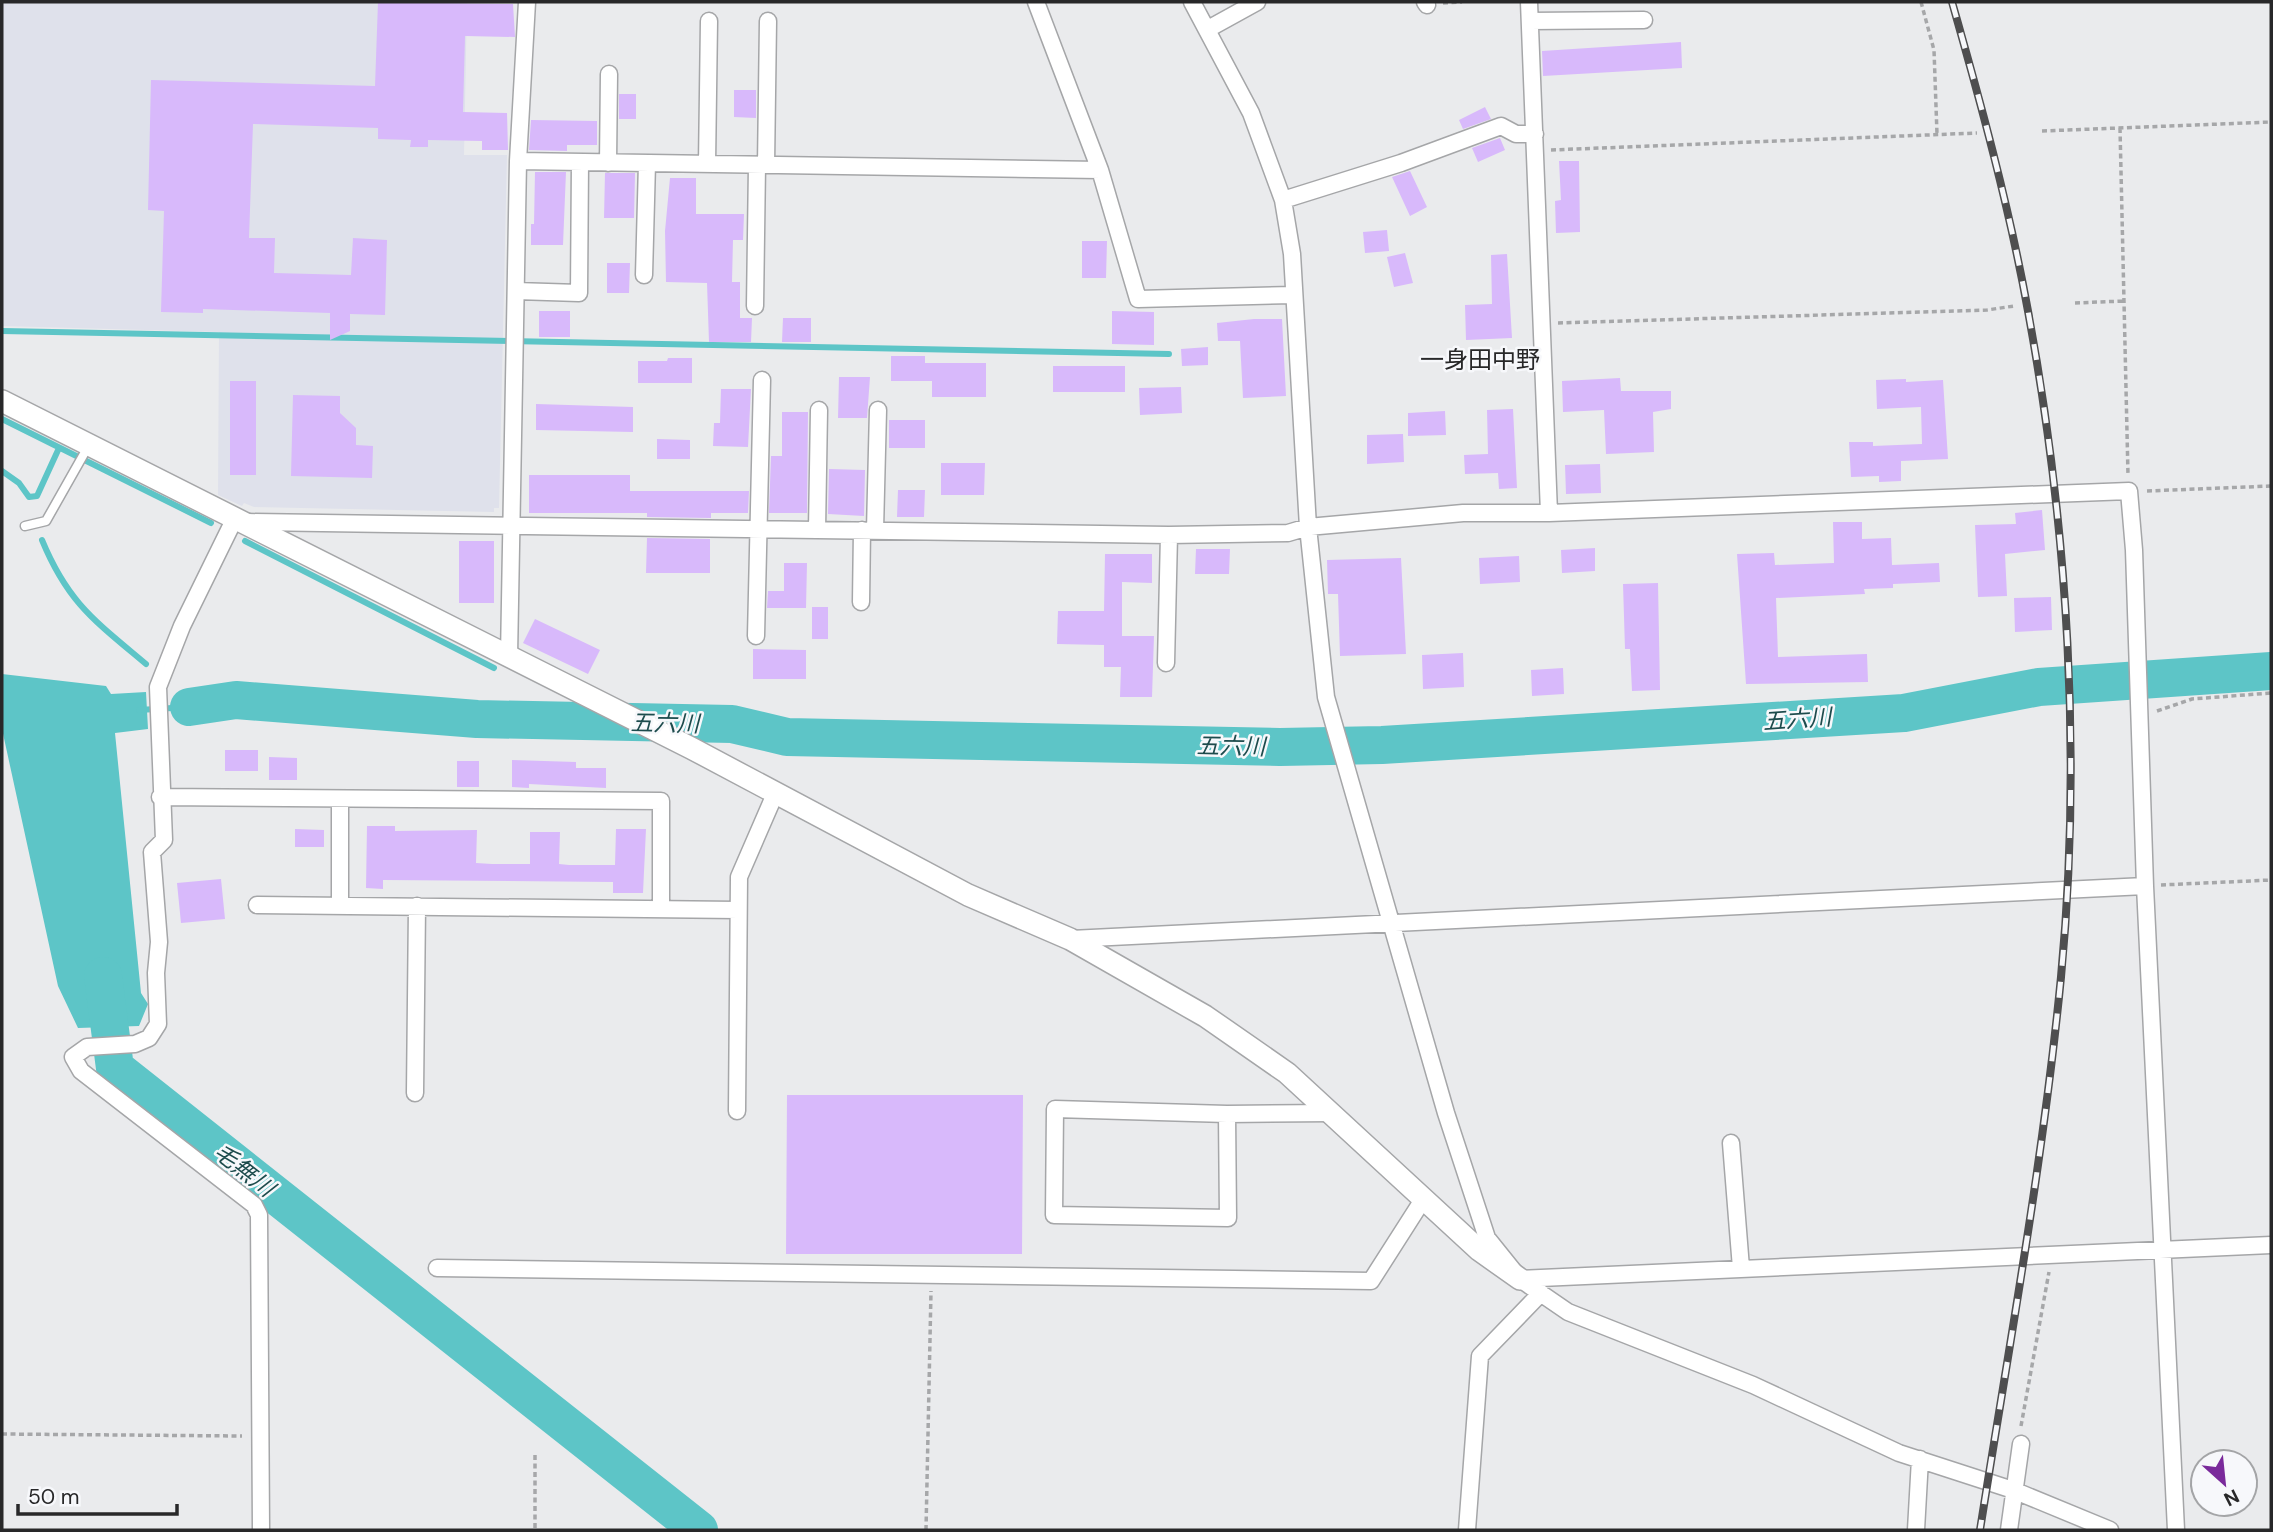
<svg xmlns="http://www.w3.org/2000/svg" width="2273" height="1532" font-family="'DM Sans','Noto Sans JP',sans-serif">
	<rect width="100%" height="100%" fill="#eaebed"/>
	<!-- built -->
	<path fill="#dfe1eb" d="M2,2h465l-3,153h43l-8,353h-5v4l-240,-5 -10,-4 -2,3 -24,-11 1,-163 -217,-6z"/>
	<!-- water -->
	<path fill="#5dc5c7" d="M2,674l104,12 5,8 35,-2 2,37 -33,4 26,260 7,11 -9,22 -61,2 -20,-42 -56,-257z"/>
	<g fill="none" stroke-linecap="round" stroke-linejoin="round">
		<!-- stream -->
		<path stroke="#5dc5c7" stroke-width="6" d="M2,331l1167,23
			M2,419l209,104
			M2,471l17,12 10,14 8,-1 22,-48
			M42,540c26,63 53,81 104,124
			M245,541l249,127
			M139,710l50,-3"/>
		<!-- river -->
		<path stroke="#5dc5c7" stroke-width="38" d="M189,707l47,-7 241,19 255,5 55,13 493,10 102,-2 522,-32 135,-26 232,-16
			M103,976l12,92 584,462"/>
	</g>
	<!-- building -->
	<path fill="#d8b9fb" d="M378,2l135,2 2,33 -50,-1 -2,76 44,1 1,37h-26v-9l-54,-1v7h-18l1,-7 -33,-1v-11l-125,-4 -4,114h26l-1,35 77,2 2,-37 34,2 -2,75 -35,-1v17l-20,9v-27l-127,-4v4l-42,-1 3,-101 -16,-1 3,-130 224,6z
		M1681,42l1,26 -139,8 -1,-25z
		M734,90h22v28l-22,-1z
		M619,94h17v25h-17z
		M1485,107l6,12 -28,10 -4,-9z
		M531,120l66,1v24h-30v6l-38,-1z
		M1500,138l5,12 -27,12 -6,-14z
		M1559,161h20l1,71 -24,1 -1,-32 6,-1z
		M1410,171l17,36 -17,9 -18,-39z
		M535,172h31l-3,73h-32v-21h3z
		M605,173h30l-1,45h-30z
		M670,178h26v36h48l-1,26h-10l-1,42h8v36h12l-1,24h-42l-2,-59 -41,-1 -1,-51z
		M1387,230l2,21 -24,2 -2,-21z
		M1082,241h25l-1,37h-24z
		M1405,253l8,30 -19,4 -7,-30z
		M1507,254l5,84 -46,2 -1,-35 27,-1 -1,-49z
		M607,263h23l-1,30h-22z
		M539,311h31v26h-31z
		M1112,311l42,1v33l-42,-1z
		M783,318h28v24h-29z
		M1254,319h28l4,77 -43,2 -3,-57h-22l-1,-18z
		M1208,347v18l-26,1 -1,-17z
		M891,356h34v7h61v34h-54v-16h-41z
		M668,358h24v25h-54v-22h29z
		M1053,366h72v26h-72z
		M839,377h31l-3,41h-29z
		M1620,378l1,13h50v18l-18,3 1,40 -48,2 -2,-44 -41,2 -1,-31z
		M1906,379v3l37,-2 5,79 -47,2v20l-22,1v-6l-28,1 -2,-35h24v4l49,-2 -1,-37 -44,2 -1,-29z
		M230,381h26v94h-26z
		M1181,387l1,26 -42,2 -1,-27z
		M721,389h30l-3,58 -35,-1 1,-23h6z
		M293,395l47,1v17l16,15v17l17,1 -1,32 -81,-2z
		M536,404l97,3v25l-97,-2z
		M1513,409l4,79 -18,1 -1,-16 -33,1 -1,-19 24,-1 -1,-44z
		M1445,411l1,24 -38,1v-23z
		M782,412h26l-1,101h-38l2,-57h11z
		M889,420h36v28h-36z
		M1403,434l1,28 -37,2v-29z
		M657,439l33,1v19h-33z
		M941,463h44l-1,32h-43z
		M1600,464l1,29 -35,1 -1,-29z
		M829,469l36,1 -1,46 -36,-2z
		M529,475h101v16h119l-1,22h-37v5l-64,-1v-4h-118z
		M898,490h27l-1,27h-27z
		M2042,510l3,40 -40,4 2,42 -29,1 -3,-72 41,-1 -1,-11z
		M1833,522h29v17l29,-1 1,27 47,-2 1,19 -47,2v4l-29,1 1,5 -89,4 2,59 89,-3 1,28 -122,2 -9,-130 37,-1 1,12 59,-2z
		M647,538l63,1v34h-64z
		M459,541h35v62h-35z
		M1595,548v23l-33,2 -1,-23z
		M1196,549h34l-1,25h-34z
		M1105,554h47v29l-30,-1v54h32l-2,61h-32l1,-30h-17v-22l-47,-1 1,-33h46z
		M1519,556l1,26 -40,2 -1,-26z
		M1401,558l5,96 -66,2 -2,-62h-10l-1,-34z
		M784,563h23l-1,45h-39l1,-17h16z
		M1658,583l2,107 -28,1 -2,-42h-5l-2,-65z
		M2051,597l1,33 -37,2 -1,-34z
		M812,607h16v32h-16z
		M535,619l65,31 -12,24 -65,-31z
		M753,649l53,1v29h-53z
		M1463,653l1,34 -41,2 -1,-34z
		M1563,668l1,26 -32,2 -1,-26z
		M225,750h33v21h-33z
		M269,757l28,1v22h-28z
		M512,760l64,2v6h30v20l-77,-4v4l-17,-1z
		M457,761h22v26h-22z
		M367,826h28v5l82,-1 -1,33 16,1h38v-32h30l-1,32 10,1h46l1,-36h30l-3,64h-30v-11l-230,-2v9l-17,-1z
		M295,829l29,1v17h-29z
		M221,879l4,40 -44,4 -4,-40z
		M787,1095h236l-1,159h-236z"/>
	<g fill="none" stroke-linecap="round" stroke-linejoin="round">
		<defs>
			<path id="service" d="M25,526l21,-5 43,-76"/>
			<path id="minor" d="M1036,2l64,168
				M1192,2l59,111 32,87 9,54 16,273 18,170 120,416 41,125 33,41 48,33 185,73 146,68 114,37 97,40
				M1425,2l2,3
				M1529,2l20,511
				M1530,21l114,-1
				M1208,29l49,-27
				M518,161l582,9 38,129 155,-4
				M608,163l1,-89
				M707,164l2,-143
				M766,165l2,-144
				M1283,200l118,-37 100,-37 15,8h19
				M644,275l3,-112
				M516,291l63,2 1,-131
				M755,306l2,-141
				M235,518l-53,108 -24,61 6,153 -12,12 7,90 -3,31 2,51 -9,14 -14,6 -48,3 -14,10 8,14 173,134 5,10 2,315
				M247,522l922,13 119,-2 20,-6 155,-14h86l580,-22 5,59 11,336 31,644
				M817,530l2,-120
				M875,530l3,-120
				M861,602l1,-72
				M756,636l6,-256
				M509,657l9,-496 9,-159
				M1166,663l3,-128
				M160,797l501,4v108
				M257,905l481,5
				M340,906v-107
				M1071,939l1074,-53
				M415,1093l2,-187
				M737,1111l2,-234 36,-83
				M1227,1114l1,104 -174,-3 1,-106 172,5 105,-1
				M1731,1143l10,125
				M437,1268l934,13 53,-83
				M1520,1279l751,-34
				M1467,1530l13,-174 61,-63
				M1916,1530l4,-71
				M2009,1530l12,-86"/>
			<path id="tertiary" d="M2,401l689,347 277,147 102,44 135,77 82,57 192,177 41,29"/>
		</defs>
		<!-- service casing -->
		<use href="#service" stroke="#a5a6a8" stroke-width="11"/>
		<!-- minor casing -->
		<use href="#minor" stroke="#a5a6a8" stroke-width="19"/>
		<!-- tertiary casing -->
		<use href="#tertiary" stroke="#a5a6a8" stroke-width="24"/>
		<!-- path -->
		<path stroke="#a6a7a9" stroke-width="3.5" stroke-dasharray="5 3.5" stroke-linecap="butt" d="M1921,2l13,48 3,84
			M1443,3l19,-1
			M2120,128l8,347
			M2042,131l229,-9
			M1551,150l426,-17
			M2075,303l49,-2
			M1558,323l429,-13 27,-4
			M2147,491l124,-5
			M2157,711l35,-12 79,-6
			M2161,885l110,-5
			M2021,1426l28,-154
			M2,1434l240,2
			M535,1455v75
			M926,1530l5,-239"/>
		<!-- service -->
		<use href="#service" stroke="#fff" stroke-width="8"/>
		<!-- minor -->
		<use href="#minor" stroke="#fff" stroke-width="16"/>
		<!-- tertiary -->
		<use href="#tertiary" stroke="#fff" stroke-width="21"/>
		<defs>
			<path id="rail" d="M1952,2c29,102 57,204 76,309 40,217 54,445 33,666 -18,185 -52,369 -81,553"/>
		</defs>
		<!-- rail casing -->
		<use href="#rail" stroke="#4e4e4f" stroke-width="8"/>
		<!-- rail -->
		<use href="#rail" stroke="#f7f8fb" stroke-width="5" stroke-dasharray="16" stroke-linecap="butt"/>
	</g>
	<g text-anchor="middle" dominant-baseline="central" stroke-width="5" stroke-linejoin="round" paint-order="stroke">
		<!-- water labels -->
		<g font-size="23" font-style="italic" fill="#1d4c4d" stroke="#f7f8fb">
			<text transform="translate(1797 719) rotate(-4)">五六川</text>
			<text transform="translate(665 723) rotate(1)">五六川</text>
			<text transform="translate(1231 746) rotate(1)">五六川</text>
			<text transform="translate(244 1170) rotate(38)">毛無川</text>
		</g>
		<!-- quarter labels -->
		<g font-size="24" fill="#282829" stroke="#f7f8fb">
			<text x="1480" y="359">一身田中野</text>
		</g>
	</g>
	<!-- border -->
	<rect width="2273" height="1532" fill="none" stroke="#282829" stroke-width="7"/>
	<!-- north arrow -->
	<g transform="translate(2224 1483) rotate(153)"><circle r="33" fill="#f7f8fb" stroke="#a4a5a7" stroke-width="2"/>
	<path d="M0-5L12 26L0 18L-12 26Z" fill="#7a2a9b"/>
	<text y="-10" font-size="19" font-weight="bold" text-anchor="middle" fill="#282829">N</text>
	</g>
	<!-- scale -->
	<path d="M18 1504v10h159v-10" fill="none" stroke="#282829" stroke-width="3.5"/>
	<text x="28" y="1504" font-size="21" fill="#282829" stroke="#f7f8fb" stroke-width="5" paint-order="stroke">50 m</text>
</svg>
